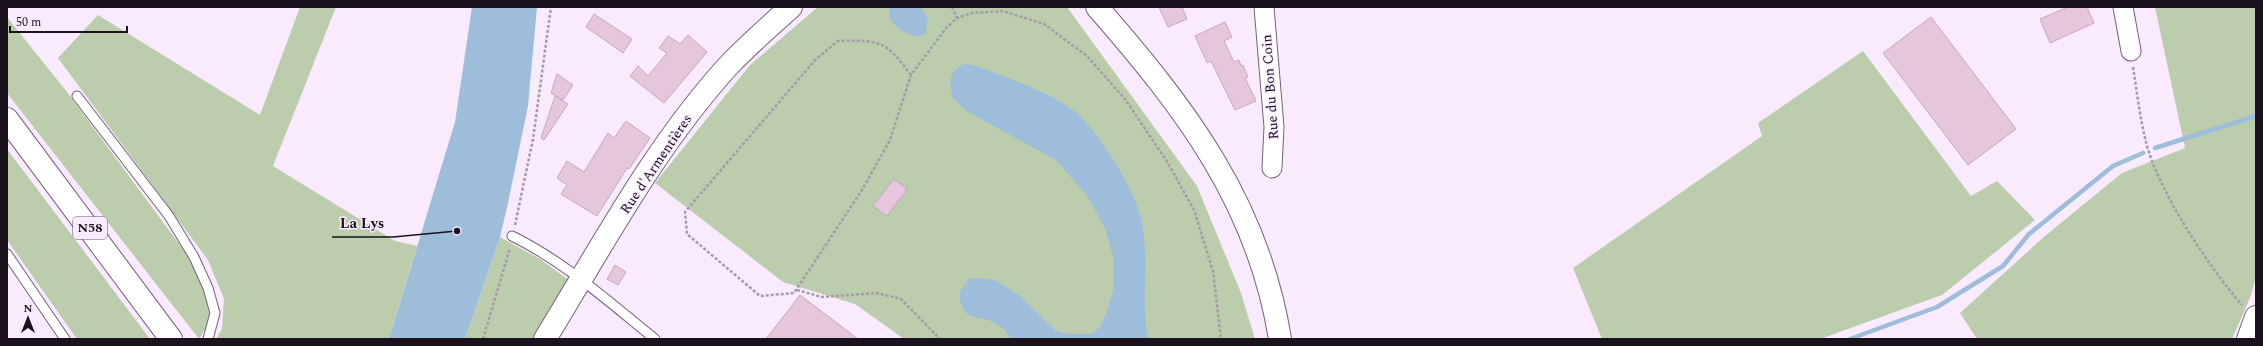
<svg xmlns="http://www.w3.org/2000/svg" width="2263" height="346" font-family="Spectral,serif">
	<rect width="100%" height="100%" fill="#f9ebfd"/>
	<!-- green -->
	<path fill="#bbcdad" d="M300,7h36l-63,159 122,75 22,5 -28,93h-173l6,-10 2,-30 -16,-39 -150,-202 40,-43 162,100z
		M818,7h249l130,179 44,107 14,46h-351l-49,-35 -72,-22 -128,-99 95,-118z
		M2155,7h101v270l-6,21 -18,41h-255l-17,-26 85,-77 77,-63 63,-25z
		M7,17l60,75 132,179 10,23 2,26 -12,19 -192,-246z
		M1863,51l108,145 26,-15 38,39 -93,75 -122,44h-218l-29,-71 189,-132 -4,-13z
		M7,149l143,190h-73l-70,-99z
		M500,237l40,22 30,22 -37,58h-68z"/>
	<!-- water -->
	<path fill="#9dbdda" d="M472,7h65l-9,99 -20,97 -8,34 -35,102h-76l66,-217z
		M890,7h30l8,11 -3,16c-13,6 -29,-5 -36,-17z
		M963,64c12,0 26,7 37,11 23,8 55,21 74,36 23,18 59,76 66,104 11,40 0,84 8,124h-137l-7,-10 -15,-9 -19,-4 -6,-5 -4,-10v-10l9,-12 8,-1 18,2 25,16 36,35 11,3h24l9,-7 6,-13 7,-23 1,-30 -8,-31 -18,-33 -32,-37 -90,-49 -14,-14 -2,-16 3,-9z"/>
	<g fill="none" stroke-linecap="round" stroke-linejoin="round">
		<!-- stream -->
		<path stroke="#9dbdda" stroke-width="4.5" d="M2155,148l101,-32
			M1850,339l87,-32 66,-41 26,-32 84,-68 30,-13"/>
	</g>
	<!-- building -->
	<path fill="#e6c6dc" stroke="#c7a7bc" d="M1159,7h23l5,12 -19,8z
		M2068,7h19l7,16 -44,20 -10,-24z
		M594,14l38,25 -9,14 -37,-26z
		M1931,17l85,112 -48,36 -85,-112z
		M1225,22l7,15 -8,4 10,21 5,-2 2,6 2,-1 5,12 -3,1 11,23 -21,9 -24,-49 -4,2 -12,-27z
		M688,35l19,17 -43,51 -34,-27 8,-10 10,10 19,-23 -8,-5 9,-12 12,8z
		M557,74l16,11 -10,15 -12,-7z
		M555,96l13,8 -24,36 -3,-2z
		M626,121l24,17 -21,31 -2,-1 -30,48 -36,-22 6,-9 -10,-7 10,-17 17,11 24,-39 6,5z
		M894,179l13,10 -20,27 -14,-10z
		M615,265l11,7 -8,13 -11,-6z
		M800,295l58,44h-92z"/>
	<g fill="none" stroke-linecap="round" stroke-linejoin="round">
		<defs>
			<path id="service" d="M77,96l92,120 25,41 14,31 7,25 -7,26
				M512,236c53,26 97,66 143,103
				M7,254l58,85"/>
			<path id="minor" d="M1264,7l10,120 -2,41
				M2123,7l8,44"/>
			<path id="secondary" d="M1097,7c88,101 161,195 183,332
				M545,339c57,-93 110,-193 184,-274 20,-21 41,-39 62,-58
				M2248,339l8,-22"/>
			<path id="trunk" d="M7,119l164,220"/>
		</defs>
		<!-- service casing -->
		<use href="#service" stroke="#74607a" stroke-width="11"/>
		<!-- minor casing -->
		<use href="#minor" stroke="#74607a" stroke-width="21"/>
		<!-- secondary casing -->
		<use href="#secondary" stroke="#74607a" stroke-width="24"/>
		<!-- trunk casing -->
		<use href="#trunk" stroke="#74607a" stroke-width="24"/>
		<!-- path -->
		<path stroke="#a69aa9" stroke-width="2.5" stroke-dasharray="3 2" stroke-linecap="butt" d="M952,7l5,11
			M2133,67c4,25 7,51 13,75 12,49 63,125 96,163
			M911,75c-26,-35 -31,-35 -73,-34l-22,18 -131,153 2,22 73,62 34,-3 68,-103 28,-50 21,-65 35,-47 11,-10 15,-5 31,-2 41,13 43,32 38,43 43,64 26,47 19,61 8,68
			M515,225l18,-86 18,-132
			M797,290l25,7 55,-4 24,6 39,40
			M483,339l27,-91"/>
		<!-- service -->
		<use href="#service" stroke="#fff" stroke-width="9"/>
		<!-- minor -->
		<use href="#minor" stroke="#fff" stroke-width="19"/>
		<!-- secondary -->
		<use href="#secondary" stroke="#fff" stroke-width="22"/>
		<!-- trunk -->
		<use href="#trunk" stroke="#fff" stroke-width="22"/>
	</g>
	<g text-anchor="middle" dominant-baseline="central" stroke-width="3" stroke-linejoin="round" paint-order="stroke">
		<!-- shield labels -->
		<rect fill="#f9ebfd" stroke="#5d5360" stroke-width="1" x="73" y="217" width="34" height="22" rx="3"/>
		<g font-size="13" font-weight="bold" fill="#1a121d">
			<text x="90" y="228">N58</text>
		</g>
		<!-- street labels -->
		<g font-size="14" fill="#1a121d" stroke="#f9ebfd">
			<text transform="translate(1270 87) rotate(-94)">Rue du Bon Coin</text>
			<text transform="translate(656 164) rotate(-56)">Rue d'Armentières</text>
		</g>
	</g>
	<!-- callouts -->
	<path fill="none" stroke="#1a121d" stroke-width="1.5" d="M457 231L393 237H332"/>
	<circle fill="#1a121d" stroke="#f9ebfd" stroke-width="1.5" cx="457" cy="231" r="4"/>
	<g font-size="15" text-anchor="middle" font-weight="bold" fill="#1a121d" stroke="#f9ebfd" stroke-width="3" stroke-linejoin="round" paint-order="stroke">
		<text x="362" y="228">La Lys</text>
	</g>
	<!-- border -->
	<rect width="2263" height="346" fill="none" stroke="#1a121d" stroke-width="16"/>
	<!-- north arrow -->
	<g transform="translate(28 318)" stroke="#f9ebfd" stroke-width="3" paint-order="stroke">
	<path d="M0-3L7 15L0 10L-7 15Z" fill="#1a121d"/>
	<text y="-6" font-size="11" font-weight="bold" text-anchor="middle" fill="#1a121d">N</text>
	</g>
	<!-- scale -->
	<path d="M10 26v6h117v-6" fill="none" stroke="#1a121d" stroke-width="2"/>
	<text x="16" y="26" font-size="12" fill="#1a121d" stroke="#f9ebfd" stroke-width="3" paint-order="stroke">50 m</text>
</svg>
